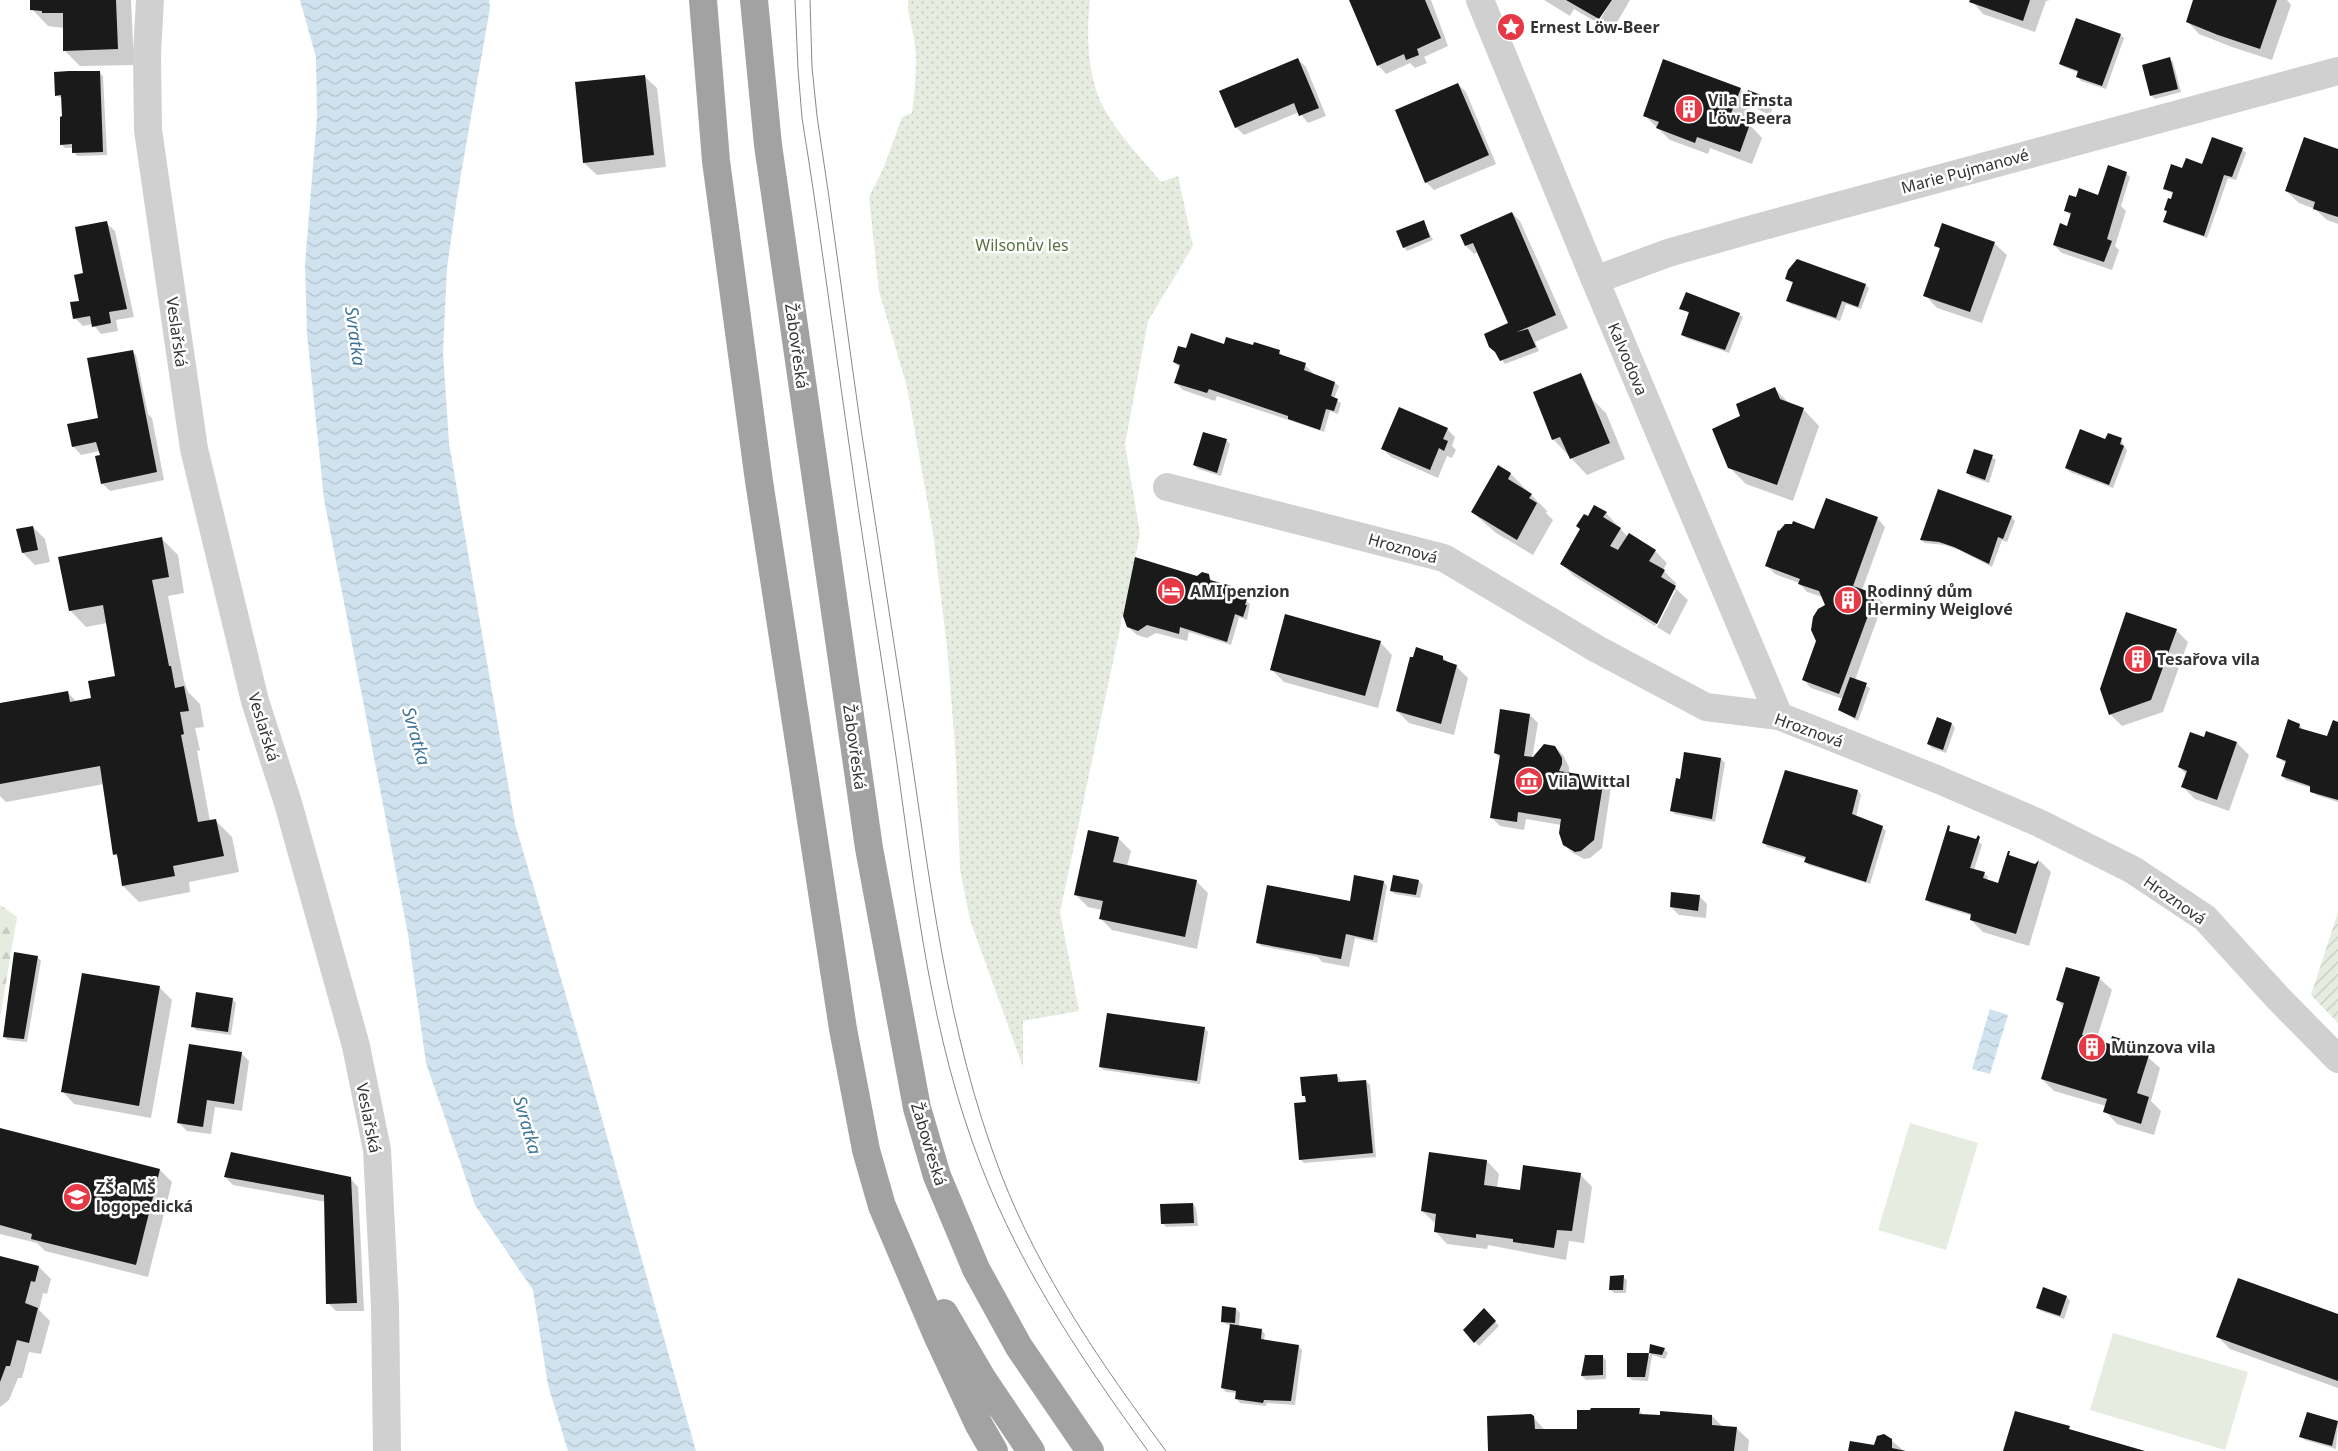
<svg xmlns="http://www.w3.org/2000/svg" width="2338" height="1451" font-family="'Noto Sans',sans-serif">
	<defs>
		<pattern id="grass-dots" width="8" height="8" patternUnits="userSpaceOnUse" patternTransform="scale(1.25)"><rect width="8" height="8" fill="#e6ecdf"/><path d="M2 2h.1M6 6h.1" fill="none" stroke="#c6cbc0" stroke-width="1.8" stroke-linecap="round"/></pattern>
		<pattern id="forest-firs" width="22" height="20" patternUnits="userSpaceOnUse" patternTransform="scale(1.25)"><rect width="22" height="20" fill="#e6ecdf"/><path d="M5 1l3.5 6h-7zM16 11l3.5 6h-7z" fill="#c6cbc0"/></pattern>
		<pattern id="garden-furrows" width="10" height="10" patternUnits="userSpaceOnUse" patternTransform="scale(1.25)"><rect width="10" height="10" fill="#e6ecdf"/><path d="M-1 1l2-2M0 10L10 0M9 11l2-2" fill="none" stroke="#c6cbc0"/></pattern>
		<pattern id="water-waves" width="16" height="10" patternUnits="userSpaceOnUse" patternTransform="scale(1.25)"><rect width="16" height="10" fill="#cfe2ee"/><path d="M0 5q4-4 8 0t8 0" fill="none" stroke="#b2c2cd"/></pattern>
	</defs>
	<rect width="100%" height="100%" fill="#fff"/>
	<!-- grass -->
	<path fill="url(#grass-dots)" d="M908,0h182c-4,37 -3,80 16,112 15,26 36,47 55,70l17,-6 15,70 -45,75 -23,123 15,90 -80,378 19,99 -56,10v46l-53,-147 -10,-51 -4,-110 -9,-113 -14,-113 -26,-146 -28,-96 -10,-94 15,-30 18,-50 10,-4c3,-25 6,-50 2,-75 -2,-13 -7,-24 -6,-38z"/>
	<!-- forest -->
	<path fill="url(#forest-firs)" d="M0,905l17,12 -17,101z"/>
	<!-- garden -->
	<path fill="url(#garden-furrows)" d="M2338,912v111l-27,-28z"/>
	<!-- pitch -->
	<path fill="#e6ecdf" d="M1910,1123l68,20 -32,107 -68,-20z
		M2113,1333l135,39 -23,78 -135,-40z"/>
	<!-- water -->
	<path fill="url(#water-waves)" d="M300,0h189l1,8 -33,189 -10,71 -4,84 6,91 66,381 76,256 105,371h-128l-20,-66 -15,-95 -58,-85 -49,-142 -18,-129 -84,-435 -17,-165 -2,-70 12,-147 -1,-60z
		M1990,1009l18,6 -18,59 -18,-5z"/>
	<!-- shadow -->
	<path fill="#0003" d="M32,0h99l3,65 -54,1 -16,-16v-22l-16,-2 -16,-17z
		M1350,0h81l17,46 -24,11 3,6 -12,5 -5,-5 -24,11 -8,-9z
		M1544,0h65l-13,22 -22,-13 -4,7z
		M1612,0h18l-18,31 -14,-8z
		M1971,0h79l-4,1 -11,31 -52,-18z
		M2195,0h92l4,5 -19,55 -40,-13 -33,-13 -12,-13z
		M2120,35l4,3 -18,51 -25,-8 -3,-4 1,-4 -15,-6 -3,-3z
		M1298,59l8,8 20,49 -18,7 -9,-11 -55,23 -8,-8z
		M2170,59l3,3 8,30 -26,7 -4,-4z
		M99,72l4,4 4,79 -30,1 -3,-4 -1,-4h-8l-4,-4 3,-26 -1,-19 -7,-4z
		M644,76l13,12 9,79 -69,8 -13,-12z
		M1458,84l8,8 30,72 -62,26 -8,-8z
		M1740,89l7,7h13l12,13 -2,6 -11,-5 -7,-7 -8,20 6,2 12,13 -10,26 -42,-16 -2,6 -38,-14 -26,-25z
		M2242,149l4,4 -10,27 -8,-2 -21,60 -38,-13 -4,-4 3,-8 -3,-3 9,-16 -10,-5 19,-20 20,-3z
		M2338,150v74l-11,-4 -12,-11 -16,-6 -13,-12z
		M2126,173l4,4 -9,29 5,5 -11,35 4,4 -7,20 -50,-17 -8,-8 13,-18 4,-11 -6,-6 34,-13z
		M1512,213l8,8 48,107 -33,14 4,9 -34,13 -8,-11 14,-24 -32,-77 -5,2 -8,-8z
		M1423,221l10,19 -26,11 -3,-4z
		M106,223l9,8 19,86 -18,3 2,11 -17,3 -8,-10 -10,2 -8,-8 10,-44z
		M1994,243l13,12 -25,68 -45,-15 -12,-13 15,-45 -4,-5z
		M1786,279l80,6 3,3 -8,21 -15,-5 -6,17 -49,-17 -4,-3 7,-17z
		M1681,308l58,6 4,3 -14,36 -43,-15 -4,-4 8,-20z
		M1225,346l28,1 26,5 6,6 20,7 8,8v2l22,8 4,3 -5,13 7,4 -3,11 -8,-3 -6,21 -107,-36 -2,5 -32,-11 -8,-8 5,-14 -6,-6 12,-12z
		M132,351l4,4 12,59 4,4 12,62 -54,11 -8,-8 -2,-32 -19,4 -8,-9 27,-27z
		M1581,374l3,4 9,22 13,13 19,46 -38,16 -34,-36z
		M1775,389l16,16 12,4 16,17 -26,75 -47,-17 -17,-17 13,-50z
		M1447,429l8,8 -3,9 4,4 -4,8 -5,-2 -9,22 -47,-21 -8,-8z
		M1226,440l4,4 -9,32 -23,-7 -4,-4z
		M2121,440l6,11 -14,37 -43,-16 -4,-4 40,-27z
		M1992,457l4,3 -7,23 -18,-6 -4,-4z
		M1498,466l13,8 36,37 -1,2 7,7 -20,35 -37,-22 -24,-21z
		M1606,513l22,24 27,14 12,12 -4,7 13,13 -2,4 14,13 -18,35 -13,-8 19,-37h-3l-18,36 -81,-50 -12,-12 26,-47z
		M2011,517l4,4 -8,21 -5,-2 -10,27 -33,-17 -15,-5 -19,-2 -4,-3z
		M1877,518l8,9 -23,63 13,5 8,8 -28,77 15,8 -12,33 -19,-11 4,-11 -32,-11 -8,-9 15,-38 9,-35 -4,-9 -16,-5 -8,-9 -24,-9 -8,-8 48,-36z
		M33,527l12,12 5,23 -15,3 -12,-12z
		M161,538l17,17 6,38 -16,3 16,85 4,11 12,12 4,23 -9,1 5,22 -3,1 13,70 5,-1 17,17 7,35 -50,10 1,10 -51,10 -16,-16 -5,-28 -4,-4 -10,-70 -98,18 -6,-6v-92l67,-12 10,10 16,-3 24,-22 -10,-54 -21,4 -16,-17z
		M1202,573l6,2 5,7 30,8 3,4 -2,6 6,4 -3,16 -8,-3 -8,28 -42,-13 -2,9 -31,-8 -9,5 -10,-3 -9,-8z
		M2176,630l12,12 -25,70 -41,14 -12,-12z
		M1380,642l12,13 -14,53 -94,-26 -13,-13z
		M1442,657l7,6 7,3 12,12 -14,57 -45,-12 -12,-12z
		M1530,715l8,8 -6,36 23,-12 8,8 6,12v7l34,5 8,8 -9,61 -12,10 -6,1 -11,-6 -9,-8 -3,-20 -35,-6 -2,11 -24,-4 -9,-9 9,-59 -5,-5z
		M2338,723v79l-22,-7 -5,-7 -25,-8 -4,-4 4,-13 -9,-6 23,-32 3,5 25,8z
		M1952,724l3,4 -9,25 -14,-5 -4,-4z
		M2204,739l33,4 12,12 -20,56 -34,-12 -12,-12 4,-12 -8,-8z
		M1685,753l36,6 4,4 -10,59 -40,-8 -4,-3 10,-31z
		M1858,791l3,4 -5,22 26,10 4,4 -16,53 -61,-19 -4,-3 1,-3 -39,-12 -3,-4z
		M1118,838l13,13 -4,15 69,15 12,12 -11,56 -85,-19 -12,-12 2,-8 -14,-3 -12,-12z
		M1978,841l4,4 -8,25 10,3 4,4 -1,3 12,4 37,-19 4,-4 11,11 -22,74 -46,-14 -12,-12 1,-4 -42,-13 -3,-3z
		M1419,881l4,4 -3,13 -25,-4 -4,-3z
		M1384,882l3,4 -10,57 -22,-5 -6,29 -27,-5 -4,-5 -57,-11 -4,-4 95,-40z
		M1699,896l8,8 -1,14 -27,-3 -8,-8z
		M37,957l4,4 -14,81 -19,-2 -4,-3z
		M2099,978l13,12 -16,51 14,4 23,-1 27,24 -9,33 10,10 -7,24 -37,-11 -12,-13 1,-5 -52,-15 -12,-12 22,-72 -7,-7z
		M160,988l12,12 -21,118 -77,-14 -12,-13z
		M232,999l4,4 -5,32 -35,-5 -3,-4z
		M1204,1028l4,4 -8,52 -96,-14 -4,-3z
		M241,1053l8,8 -7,50 -27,-4 -4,27 -24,-3 -8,-8z
		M1337,1075l3,4 1,4 25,-2 4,4 6,72 -72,6 -4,-4 7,-60 -4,-4z
		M0,1129l160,41 12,12 -24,95 -103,-26 -8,-8 -37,-9z
		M1487,1161l12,13 -2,14 24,3 59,-17 12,13 -8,56 -15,-2 -3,19 -78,-15 -1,4 -40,-5 -12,-13 1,-7 -14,-13z
		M225,1177l125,1 8,9 6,124h-28l-8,-8 -2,-101 -93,-17z
		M1193,1204l3,4 2,18 -32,1 -3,-4z
		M0,1258l39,9 12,12 -4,15 -4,-1 -4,17 11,11 -9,33 -12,-2 -7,26h-4l-9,22 -9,7z
		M1623,1277l4,3 -1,13h-12l-4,-4z
		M2067,1297l3,4 -6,18 -23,-8 -4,-3z
		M1236,1309l4,4 -1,13 22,4 4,4 -1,7 34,5 4,4 -7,55 -28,-2 -1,3 -26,-3 -3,-4v-6l-11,-1 -4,-4 9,-62 -9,-4z
		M1484,1310l15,16 -20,20 -15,-16z
		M2338,1315v73l-108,-39 -12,-12z
		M1651,1346l13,3 4,4 -3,6 -13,-4 -4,26 -16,-1 -4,-4 20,-21 2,1z
		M1603,1357l3,3v19l-20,1 -4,-4z
		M1639,1410l4,5 69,1 11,11 13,1 13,12 -1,11h-259l44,-34 12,13h33z
		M2308,1414l30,9 -2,26 -31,-9 -4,-4z
		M1891,1440l13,11h-54l25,-5z"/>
	<!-- building -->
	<path fill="#1a1a1a" d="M30,0h86l2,49 -55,2v-38h-21v-2l-12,-1z
		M1349,0h76l16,38 -24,11 2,6 -13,5 -2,-6 -27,12z
		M1566,0h46l-13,19z
		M1970,0h60l-7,21 -54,-19z
		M2193,0h84l-17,49 -42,-14 -32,-13z
		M2076,18l45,16 -19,52 -26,-9 2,-6 -19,-7z
		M2170,57l8,32 -28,7 -8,-31z
		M1298,58l21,50 -20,8 -5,-13 -59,25 -16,-37z
		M1663,59l78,29 -11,28 20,8 -10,28 -43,-15 -2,6 -39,-15 3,-6 -16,-6z
		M69,71h31l3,81 -31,1v-9l-12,1v-28l2,-1 -1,-21 -6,1 -1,-24z
		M645,75l9,80 -71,8 -8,-81z
		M1458,83l31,72 -64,28 -30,-73z
		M1748,90l13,5 -3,8 -13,-5z
		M2212,137l31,11 -11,29 -8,-2 -20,61 -41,-14 4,-11 -3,-1 4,-12 3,1 2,-7 -10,-3 8,-25 11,4 4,-10 16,6z
		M2304,137l34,12v68l-25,-8 2,-7 -30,-11z
		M2108,165l19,7 -20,67 5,2 -8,21 -51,-17 7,-22 7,3 4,-13 -7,-2 5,-16 7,2 3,-9 19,7z
		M1512,212l44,103 -39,17 11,-3 8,18 -36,14 -5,-9 -6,-5 -5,-13 24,-11 -35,-80 -8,3 -5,-11z
		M1424,220l6,17 -27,11 -7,-17z
		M107,221l20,88 -18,3 2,11 -19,4 -2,-11 -17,3 -3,-17 9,-1 -5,-26 9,-2 -8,-46z
		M1942,223l53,19 -25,70 -47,-16 17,-48 -6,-2z
		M1797,259l69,25 -8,23 -16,-6 -6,17 -50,-17 7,-19 -8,-3 3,-9z
		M1686,292l54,21 -15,37 -44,-15 8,-23 -10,-3z
		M1191,333l33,11 2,-7 27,8 1,-3 26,8 -1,4 27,9 -2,7 31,12 -4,14 7,3 -4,12 -8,-2 -6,21 -32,-11v-3l-79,-27 -2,4 -33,-10 6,-18 -7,-3 5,-16 8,2z
		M133,350l24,122 -56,12 -6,-28 5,-1 -4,-13 -24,5 -5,-23 31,-6 -11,-60z
		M1581,373l29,70 -40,16 -10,-22 -8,3 -19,-48z
		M1775,387l5,12 24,9 -27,77 -49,-17 -16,-39 28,-13 -4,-12z
		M1399,407l49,21 -5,11 5,2 -4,10 -5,-3 -9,22 -49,-21z
		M2080,429l25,10 3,-6 14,5 -2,6 4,2 -15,39 -44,-17z
		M1203,432l24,7 -10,34 -24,-8z
		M1974,449l19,6 -8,25 -19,-7z
		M1498,465l13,8 -3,6 24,15 -3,4 8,5 -20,37 -46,-28z
		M1938,489l74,27 -9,23 -5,-2 -9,27 -35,-17 -15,-5 -19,-2z
		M1826,498l52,19 -25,69 23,8 -37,100 -37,-14 14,-39 -5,-11 2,-13 5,-8 7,-4 -6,-14 -21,-7 2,-5 -35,-13 13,-36 1,1 6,-7h7l1,-3 21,8z
		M1594,505l13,7 -4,5 18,11 -11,18 8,4 11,-17 27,17 -7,11 16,9 -4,7 15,9 -19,38 -97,-60 20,-35 -4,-3 8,-12 4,2z
		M33,526l5,24 -16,3 -6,-24z
		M162,537l7,40 -17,3 17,86h2l4,22 9,-2 5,25 -9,1 4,22 -3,1 17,87 18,-3 8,37 -51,10 2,10 -53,10 -5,-32 -4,1 -13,-89 -100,18v-81l68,-12 2,11 21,-4 -3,-17 27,-5 -12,-71 -34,6 -11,-54z
		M1135,557l62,19 5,-4 7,2 1,6 33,9 -2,9 6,1 -2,6h2l-4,12 -8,-3 -8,28 -47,-15 -1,7 -32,-9 -9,6 -11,-4 -4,-11z
		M2126,612l51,17 -26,71 -42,15 -9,-26z
		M1285,614l96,27 -16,55 -95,-26z
		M1416,647l27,9v4l14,5 -16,59 -45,-13 14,-54h3z
		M1850,677l17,6 -12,35 -17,-8z
		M1500,709l30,5 -6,42 9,1 11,-13 11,2 7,12v6l-3,7 45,7 -10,62 -13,11 -6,1 -12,-7 -4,-12 2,-14 -43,-7 -1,10 -27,-4 10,-63 -6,-2z
		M1937,717l15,6 -9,27 -16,-6z
		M2288,719l12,5 -1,4 28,8 6,-16 5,2v78l-28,-8v-6l-29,-10 5,-15 -10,-4z
		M2206,731l31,11 -20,58 -36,-13 6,-16 -9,-4 12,-35 14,5z
		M1684,752l37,6 -9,61 -42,-8 6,-33 4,1z
		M1785,770l73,20 -6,24 31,12 -17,56 -62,-20 2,-5 -44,-14z
		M1948,825l2,1 -1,5 27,8 2,-4 2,2 -10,31 15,4 -2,6 15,5 10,-32h2l-1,4 26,9 4,-4 -23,74 -46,-14 1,-6 -46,-14z
		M1088,830l31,7 -6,25 84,18 -12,57 -86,-18 4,-18 -29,-6z
		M1354,875l30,6 -11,59 -27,-6 -5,25 -85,-16 11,-58 83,16z
		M1393,875l26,5 -3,15 -26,-4z
		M1671,892l29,3 -2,16 -28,-4z
		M14,952l24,4 -14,83 -21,-2z
		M2066,967l34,10 -18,58 28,9 2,-8 22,7 -2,7 17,5 -12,38 12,4 -8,27 -38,-12 4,-13 -66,-20 23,-76 -8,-3z
		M82,973l78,13 -21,120 -78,-14z
		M196,992l37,6 -5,34 -37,-5z
		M1107,1013l98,14 -8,54 -98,-14z
		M189,1044l53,8 -8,52 -27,-4 -4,27 -26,-4z
		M1337,1074l1,8 28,-2 7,73 -74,7 -5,-57 12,-1 -1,-6h-3l-2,-19z
		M0,1128l160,41 -24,96 -105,-26 1,-5 -32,-9z
		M231,1152l120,25 6,126 -31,1 -2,-109 -100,-18z
		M1429,1152l58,8 -3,25 36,5 3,-25 58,8 -9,58 -15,-1 -3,18 -41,-6v-3l-37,-5v4l-42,-6 2,-18 -15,-3z
		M1193,1203l1,20 -33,1 -1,-20z
		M0,1256l39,10 -4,16 -4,-1 -6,22 13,5 -9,35 -12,-3 -7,26h-4l-6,16z
		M1624,1275l-1,15h-14l1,-14z
		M2238,1278l100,36v67l-122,-44z
		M2043,1287l24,9 -7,20 -24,-8z
		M1222,1306l14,2 -1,15 -14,-1z
		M1484,1308l12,13 -22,22 -11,-13z
		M1230,1324l32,5 -1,10 38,6 -8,56 -27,-1 -1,3 -28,-4 1,-8 -15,-3z
		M1650,1344l15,4 -3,7 -13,-2z
		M1627,1353h22l-4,24h-18z
		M1585,1355h18v20l-22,1z
		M1591,1408h49l-1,6 21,1v-4l52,4v10l25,2 -3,24h-246l-1,-35 44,-2 3,2 1,13h42v-19h13z
		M2015,1411l55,15 -1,3 76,22h-142z
		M2307,1412l31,9 -6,25 -33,-9z
		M1884,1434l8,5v9l14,3h-58l2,-10 24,4 3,-9z"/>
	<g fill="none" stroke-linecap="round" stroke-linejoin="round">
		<!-- minor -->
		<path stroke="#d0d0d0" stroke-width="28" d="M1480,0l115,280 184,436
			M1595,280l73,-27 88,-25 582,-157
			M1167,487l277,71 153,91 109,58 73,9 160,64 100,43 94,47 72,48 73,80 60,61"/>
		<!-- tertiary -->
		<path stroke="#d0d0d0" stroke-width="28" d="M150,0l-3,53 1,77 46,319 61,252 33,102 68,243 21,104 8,156 2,145"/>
		<!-- trunk -->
		<path stroke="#a2a2a2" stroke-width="28" d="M703,0l13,161 43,320 84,548 23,121 16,56 55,129 42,90 15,26
			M754,0l14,145 101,703 48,260 20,68 39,93 43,78 71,104
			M944,1313l38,65 49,73"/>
		<!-- tram -->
		<path stroke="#888" stroke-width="1" d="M795,0l3,69 4,49c17,104 30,208 45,312 14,102 31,204 46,306 20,135 33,275 79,405 40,115 105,212 176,310
			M810,0l2,67 5,49c16,104 29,209 44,313 15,100 31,199 46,299 23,150 39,303 94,446 39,101 101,191 165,277"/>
	</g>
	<!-- icons -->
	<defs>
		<symbol id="sight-disc" viewBox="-11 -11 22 22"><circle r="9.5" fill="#e63946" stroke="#fff"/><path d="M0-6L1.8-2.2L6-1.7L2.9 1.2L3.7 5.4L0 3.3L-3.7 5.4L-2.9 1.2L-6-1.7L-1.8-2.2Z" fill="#fff"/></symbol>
		<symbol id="building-disc" viewBox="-11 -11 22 22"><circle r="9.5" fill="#e63946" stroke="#fff"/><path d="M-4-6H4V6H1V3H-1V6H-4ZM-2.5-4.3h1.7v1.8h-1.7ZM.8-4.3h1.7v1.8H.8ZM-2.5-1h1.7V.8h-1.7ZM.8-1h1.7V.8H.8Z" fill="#fff"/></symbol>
		<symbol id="hotel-disc" viewBox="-11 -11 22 22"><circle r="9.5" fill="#e63946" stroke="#fff"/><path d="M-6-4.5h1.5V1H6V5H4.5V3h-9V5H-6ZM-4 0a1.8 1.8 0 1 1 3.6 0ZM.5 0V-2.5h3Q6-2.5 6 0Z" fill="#fff"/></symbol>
		<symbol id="museum-disc" viewBox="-11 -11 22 22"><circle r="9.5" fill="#e63946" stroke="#fff"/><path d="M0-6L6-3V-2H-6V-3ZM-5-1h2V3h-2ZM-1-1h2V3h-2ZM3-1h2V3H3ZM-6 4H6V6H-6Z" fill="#fff"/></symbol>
		<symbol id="school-disc" viewBox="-11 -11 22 22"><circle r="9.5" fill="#e63946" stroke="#fff"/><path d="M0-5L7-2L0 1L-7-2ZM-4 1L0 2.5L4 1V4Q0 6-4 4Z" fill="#fff"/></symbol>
	</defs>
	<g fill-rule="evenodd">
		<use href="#sight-disc" x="1495" y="11" width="32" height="32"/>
		<use href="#building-disc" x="1673" y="93" width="32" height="32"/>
		<use href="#hotel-disc" x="1155" y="575" width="32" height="32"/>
		<use href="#building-disc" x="1832" y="584" width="32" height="32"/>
		<use href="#building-disc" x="2122" y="643" width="32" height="32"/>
		<use href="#museum-disc" x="1513" y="765" width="32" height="32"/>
		<use href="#building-disc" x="2076" y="1031" width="32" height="32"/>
		<use href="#school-disc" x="61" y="1181" width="32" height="32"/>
	</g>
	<g text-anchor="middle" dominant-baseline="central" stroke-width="5" stroke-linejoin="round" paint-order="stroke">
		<!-- poi labels -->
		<g font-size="16" font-weight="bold" fill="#333" stroke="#fff" text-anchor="start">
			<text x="1530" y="27">Ernest Löw-Beer</text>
			<text x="1708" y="100">Vila Ernsta<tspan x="1708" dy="18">Löw-Beera</tspan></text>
			<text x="1190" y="591">AMI penzion</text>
			<text x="1867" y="591">Rodinný dům<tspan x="1867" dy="18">Herminy Weiglové</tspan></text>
			<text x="2157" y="659">Tesařova vila</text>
			<text x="1548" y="781">Vila Wittal</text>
			<text x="2111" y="1047">Münzova vila</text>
			<text x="96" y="1188">ZŠ a MŠ<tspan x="96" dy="18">logopedická</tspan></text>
		</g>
		<!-- street labels -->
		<g font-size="16" fill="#333" stroke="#fff">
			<text transform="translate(1965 171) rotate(-15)">Marie Pujmanové</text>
			<text transform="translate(177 332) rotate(82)">Veslařská</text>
			<text transform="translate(797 346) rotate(82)">Žabovřeská</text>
			<text transform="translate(1628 359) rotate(67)">Kalvodova</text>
			<text transform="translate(1403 548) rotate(16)">Hroznová</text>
			<text transform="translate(264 727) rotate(73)">Veslařská</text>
			<text transform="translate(1809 730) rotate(20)">Hroznová</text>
			<text transform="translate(855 747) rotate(82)">Žabovřeská</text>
			<text transform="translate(2175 900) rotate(35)">Hroznová</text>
			<text transform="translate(369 1118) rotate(79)">Veslařská</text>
			<text transform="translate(929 1144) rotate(73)">Žabovřeská</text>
		</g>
		<!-- park labels -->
		<g font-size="16" fill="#56703f" stroke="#fff">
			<text x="1022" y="245">Wilsonův les</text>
		</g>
		<!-- water labels -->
		<g font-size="18" font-style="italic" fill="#3f7597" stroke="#fff">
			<text transform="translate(356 336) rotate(82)">Svratka</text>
			<text transform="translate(417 736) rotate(74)">Svratka</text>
			<text transform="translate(528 1125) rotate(74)">Svratka</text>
		</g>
	</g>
</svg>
